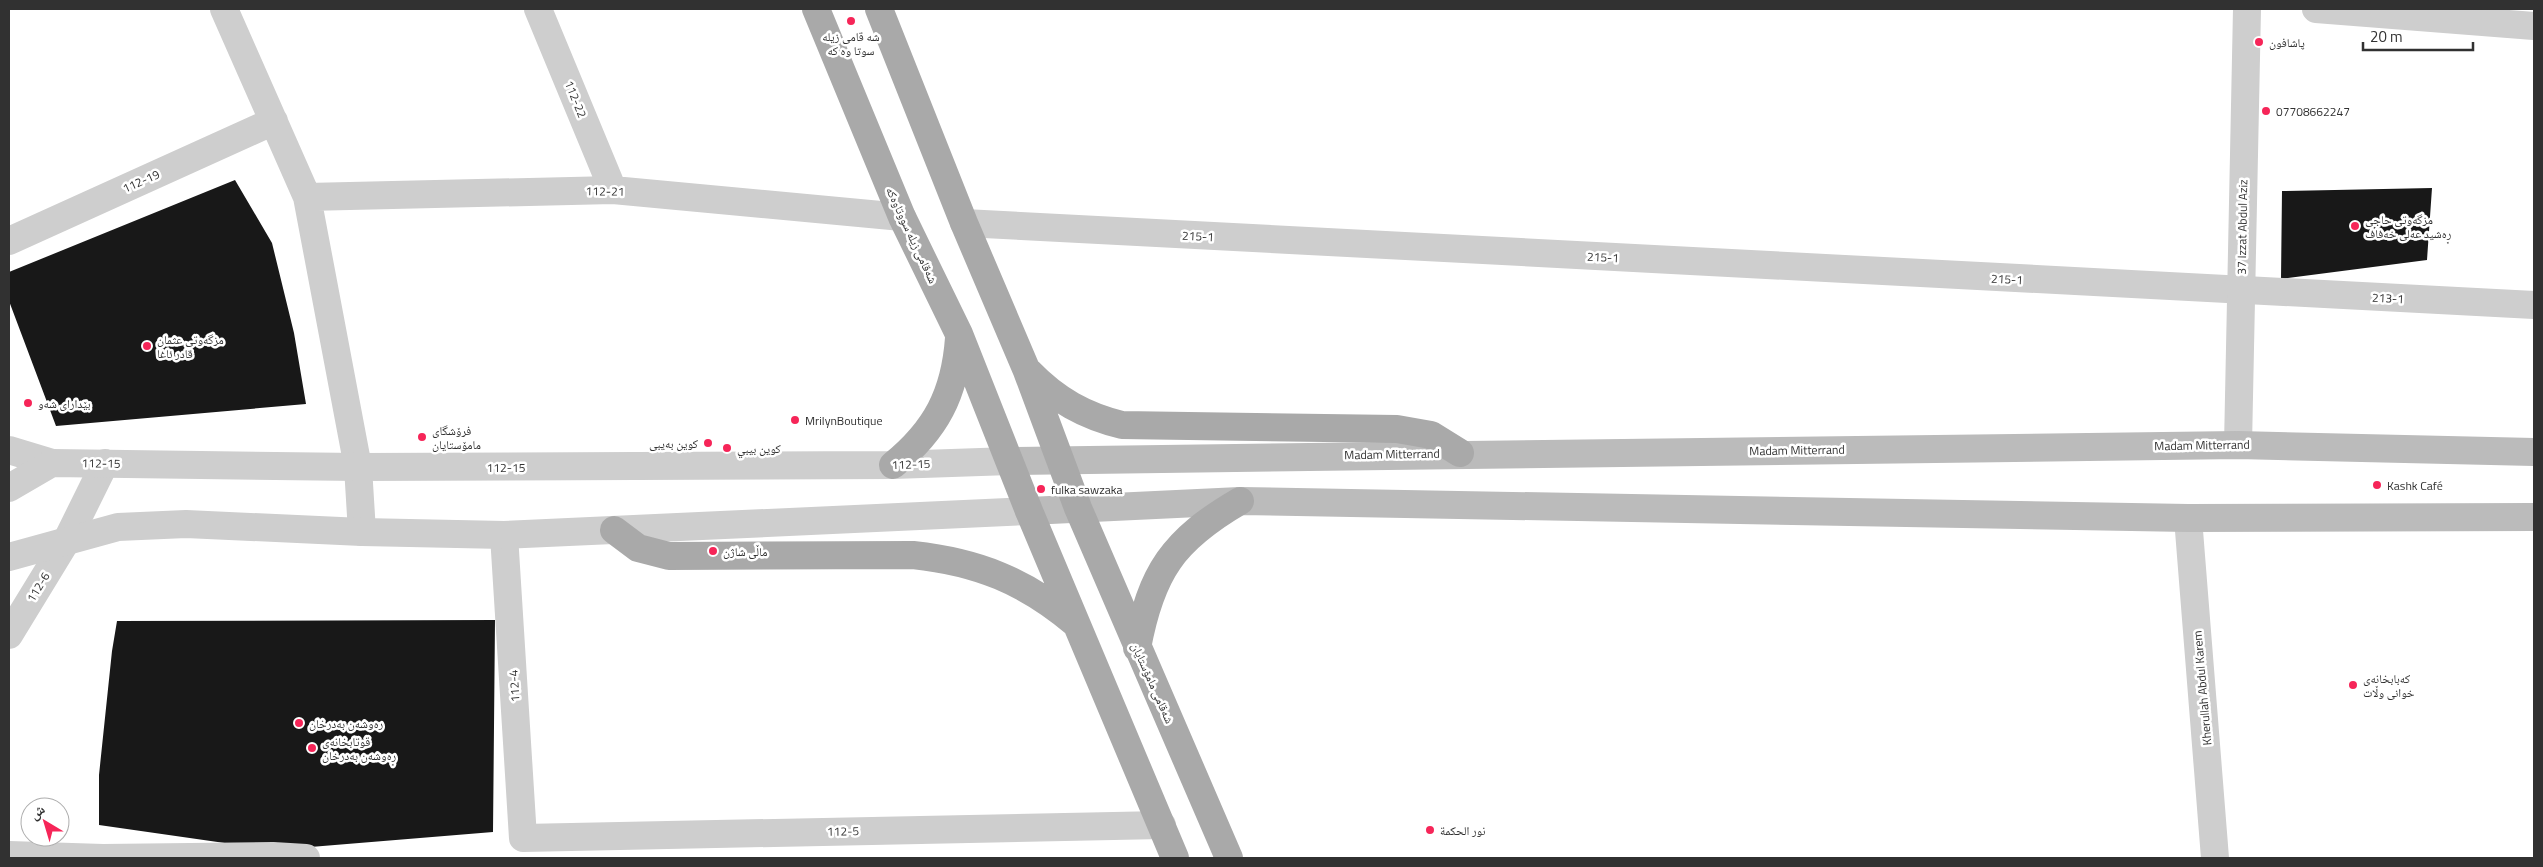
<svg xmlns="http://www.w3.org/2000/svg" width="2543" height="867" font-family="'Titillium Web','Noto Naskh Arabic',sans-serif">
	<rect width="100%" height="100%" fill="#fff"/>
	<!-- building -->
	<path fill="#181818" d="M235,180l37,63 22,90 12,71 -250,22 -47,-125v-29z
		M2432,188l-5,72 -146,19 1,-88z
		M495,620l-2,212 -219,18 -175,-25v-50l13,-124 5,-30z"/>
	<g fill="none" stroke-linecap="round" stroke-linejoin="round">
		<!-- minor -->
		<path stroke="#cecece" stroke-width="28" d="M224,9l83,188 51,270 4,65
			M538,9l75,181
			M2316,9l218,17
			M307,197l306,-7 289,27
			M964,223l1570,82
			M9,241l265,-120
			M9,450l43,13
			M504,535l19,303 639,-13
			M9,635l58,-95 38,-77
			M9,855l94,3 170,-2 33,2"/>
		<!-- tertiary -->
		<path stroke="#cecece" stroke-width="28" d="M2238,445l9,-436
			M9,488l43,-25 306,4 535,-2 117,-4
			M2188,518l27,340
			M9,557l109,-30 68,-3 176,8 142,3 525,-24"/>
		<!-- secondary -->
		<path stroke="#bbb" stroke-width="28" d="M1010,461l1228,-16 296,7
			M1029,511l211,-10 948,17 346,-1"/>
		<!-- primary -->
		<path stroke="#a9a9a9" stroke-width="28" d="M816,9l86,208 57,117 70,177 146,347
			M879,9l85,214 63,148 51,137 151,350
			M1029,372c27,28 56,44 93,53l275,4 34,6 29,18
			M893,465c43,-35 62,-71 66,-127
			M614,530l24,18 31,8 244,-1c65,7 112,26 162,68
			M1137,648c14,-76 36,-108 103,-147"/>
	</g>
	<!-- markers -->
	<g fill="#f62558" stroke="#fff" stroke-width="2">
		<circle cx="851" cy="21" r="5"/>
		<circle cx="2259" cy="42" r="5"/>
		<circle cx="2266" cy="111" r="5"/>
		<circle cx="2355" cy="226" r="5"/>
		<circle cx="147" cy="346" r="5"/>
		<circle cx="28" cy="403" r="5"/>
		<circle cx="795" cy="420" r="5"/>
		<circle cx="422" cy="437" r="5"/>
		<circle cx="708" cy="443" r="5"/>
		<circle cx="727" cy="448" r="5"/>
		<circle cx="2377" cy="485" r="5"/>
		<circle cx="1041" cy="489" r="5"/>
		<circle cx="713" cy="551" r="5"/>
		<circle cx="2353" cy="685" r="5"/>
		<circle cx="299" cy="723" r="5"/>
		<circle cx="312" cy="748" r="5"/>
		<circle cx="1430" cy="830" r="5"/>
	</g>
	<g text-anchor="middle" dominant-baseline="central" stroke-width="5" stroke-linejoin="round" paint-order="stroke">
		<!-- poi labels -->
		<g font-size="12" fill="#313131" stroke="#fff" text-anchor="start">
			<text x="851" y="36" text-anchor="middle">شه قامى زيله<tspan x="851" dy="14">سوتا وه كه</tspan></text>
			<text x="2269" y="42">پاشافون</text>
			<text x="2276" y="111">07708662247</text>
			<text x="2365" y="219">مزگەوتی حاجی<tspan x="2365" dy="14">ڕەشید عەلی خەفاف</tspan></text>
			<text x="157" y="339">مزگه‌وتی عثمان<tspan x="157" dy="14">قادر ئاغا</tspan></text>
			<text x="38" y="403">بێدارای شەو</text>
			<text x="805" y="420">MrilynBoutique</text>
			<text x="432" y="430">فرۆشگای<tspan x="432" dy="14">مامۆستایان</tspan></text>
			<text x="698" y="443" text-anchor="end">کوین بەیبی</text>
			<text x="737" y="448">كوين بيبي</text>
			<text x="2387" y="485">Kashk Café</text>
			<text x="1051" y="489">fulka sawzaka</text>
			<text x="723" y="551">ماڵی شاژن</text>
			<text x="2363" y="678">کەبابخانەی<tspan x="2363" dy="14">خوانی وڵات</tspan></text>
			<text x="309" y="723">رەوشەن بەدرخان</text>
			<text x="322" y="741">قوتابخانه‌ی<tspan x="322" dy="14">ڕه‌وشه‌ن به‌درخان</tspan></text>
			<text x="1440" y="830">نور الحكمة</text>
		</g>
		<!-- street labels -->
		<g font-size="12" fill="#313131" stroke="#fff">
			<text transform="translate(576 99) rotate(68)">112-22</text>
			<text transform="translate(141 181) rotate(-24)">112-19</text>
			<text transform="translate(605 191) rotate(1)">112-21</text>
			<text transform="translate(2242 227) rotate(-89)">37 Izzat Abdul Aziz</text>
			<text transform="translate(912 235) rotate(65)">شەقامی زیلە سووتاوەکە</text>
			<text transform="translate(1198 236) rotate(3)">215-1</text>
			<text transform="translate(1603 257) rotate(3)">215-1</text>
			<text transform="translate(2007 279) rotate(3)">215-1</text>
			<text transform="translate(2388 298) rotate(3)">213-1</text>
			<text transform="translate(2202 445) rotate(-1)">Madam Mitterrand</text>
			<text transform="translate(1797 450) rotate(-1)">Madam Mitterrand</text>
			<text transform="translate(1392 454) rotate(-1)">Madam Mitterrand</text>
			<text transform="translate(101 463) rotate(1)">112-15</text>
			<text transform="translate(911 464) rotate(-2)">112-15</text>
			<text x="506" y="467">112-15</text>
			<text transform="translate(38 587) rotate(-59)">112-6</text>
			<text transform="translate(1153 683) rotate(66)">شەقامی مامۆستایان</text>
			<text transform="translate(514 686) rotate(-94)">112-4</text>
			<text transform="translate(2202 688) rotate(-95)">Kherullah Abdul Karem</text>
			<text transform="translate(843 831) rotate(-1)">112-5</text>
		</g>
	</g>
	<!-- border -->
	<rect width="2543" height="867" fill="none" stroke="#313131" stroke-width="20"/>
	<!-- north arrow -->
	<g transform="translate(45 822) rotate(322)"><circle r="24" fill="#ffffff" stroke="#adadad"/>
	<path d="M0-4L9 19L0 12L-9 19Z" fill="#f62558"/>
	<text y="-8" font-size="14" font-weight="bold" text-anchor="middle" fill="#313131">ش</text>
	</g>
	<!-- scale -->
	<path d="M2363 42v8h110v-8" fill="none" stroke="#313131" stroke-width="2.5"/>
	<text x="2370" y="42" font-size="15" fill="#313131" stroke="#ffffff" stroke-width="4" paint-order="stroke">20 m</text>
</svg>
